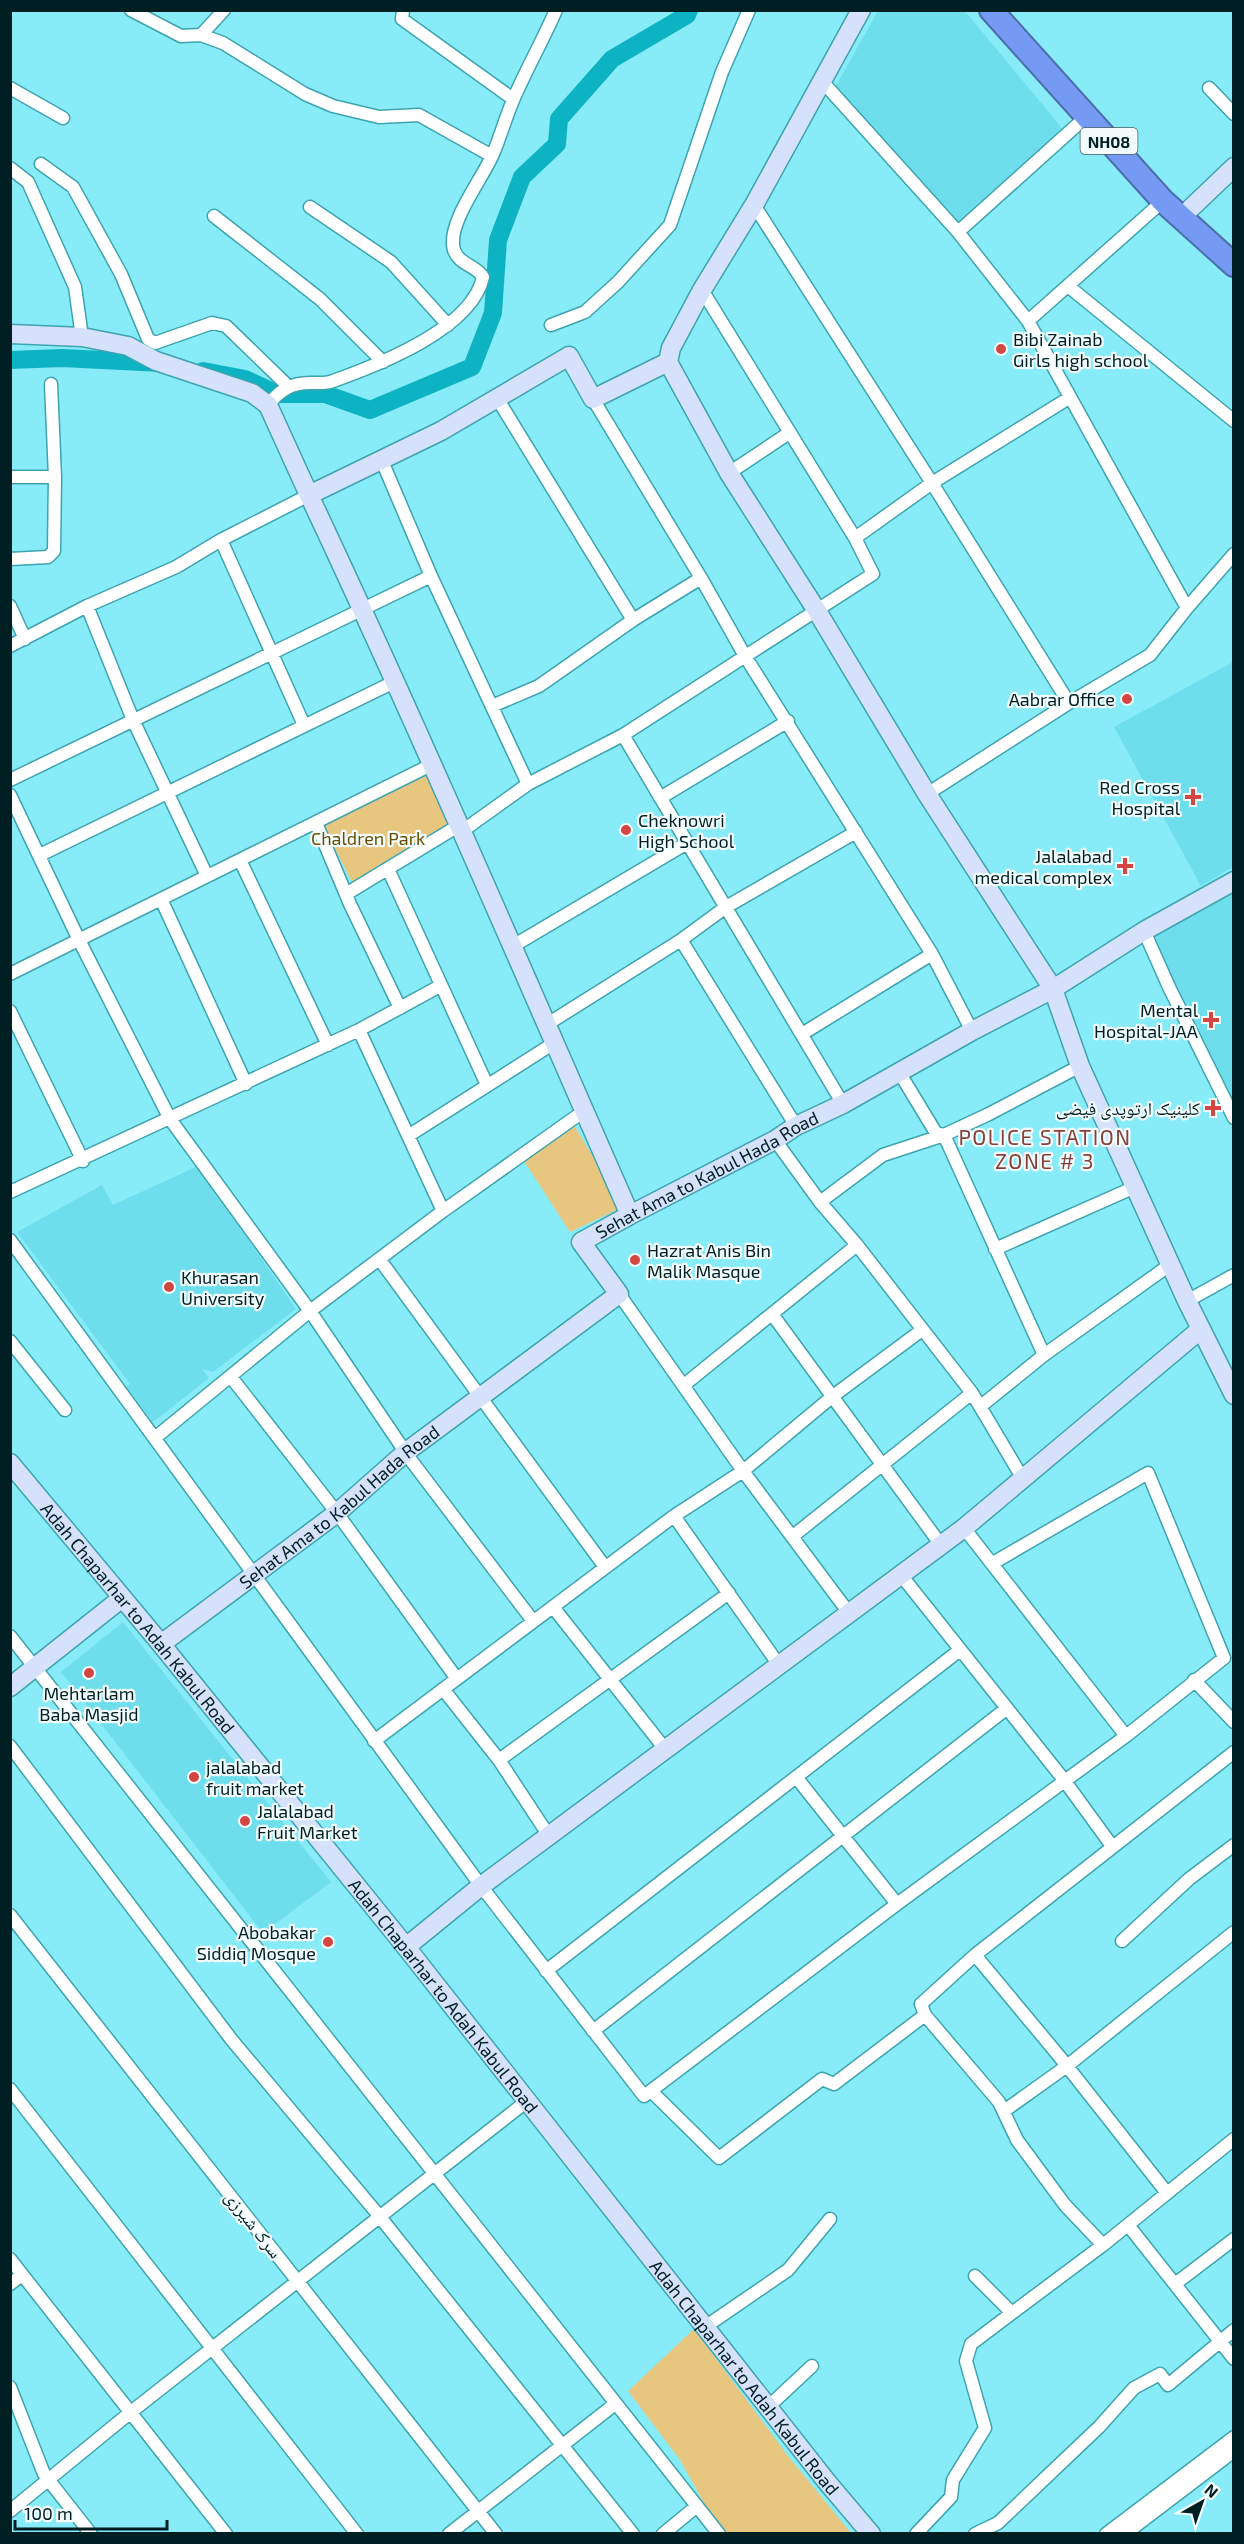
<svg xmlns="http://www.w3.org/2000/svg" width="1244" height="2544" font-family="'Exo 2','Noto Naskh Arabic',sans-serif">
	<rect width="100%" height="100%" fill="#88ebf8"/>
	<!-- built -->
	<path fill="#6fdeec" d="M878,11h87l101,122 -109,94 -123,-138z
		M1233,662v205l-32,19 -87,-159z
		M1233,883v226l-89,-178z
		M198,1166l98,143 -83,63 -11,-3 7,9 -56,44 -27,-35 4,-3 -113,-152 85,-47 11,20z
		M123,1622l208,260 -68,51 -202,-261z"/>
	<!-- green -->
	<path fill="#e7c77f" d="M427,769l24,57 -97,60 -32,-62z
		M574,1125l49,82 -53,25 -46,-71z
		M694,2329l94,127 63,77h-126l-19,-26 -26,-47 -52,-69z"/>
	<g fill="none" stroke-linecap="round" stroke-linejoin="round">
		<!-- river -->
		<path stroke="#0eb3c3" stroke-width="18" d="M10,360l52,-2 100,5
			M203,371l42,8 32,15h48l45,16 102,-43 21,-54 5,-73 24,-63 35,-33 2,-25 53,-60 75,-44 2,-5"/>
		<defs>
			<path id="street" d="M131,10l50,26 20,-1 22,8 82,51 28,12 46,11 40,-2 73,41
				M403,10l-1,9 111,80
				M201,35l23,-25
				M821,80l137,152 70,89 159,287
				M10,88l53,30
				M1209,88l25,26
				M41,164l32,23 48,87 27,65 7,4 57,-20 14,3 62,60
				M10,168l18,14 47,105 7,50
				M754,205l178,278 137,220
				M310,207l81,55 57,63
				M214,216l106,83 63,63
				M958,232l129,-116
				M1068,286l166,135
				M1028,321l135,-120
				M551,325l34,-13 33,-30 52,-57 52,-153 27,-62
				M497,398l136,222
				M593,399l108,179 44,78 187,298 40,77
				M268,405c12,-15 23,-22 42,-22 8,0 16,1 23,-2 45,-16 139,-52 150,-104 -7,-12 -24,-12 -29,-27 -8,-26 29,-72 39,-96 8,-19 13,-38 21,-56 13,-30 29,-58 42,-88
				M382,461l49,115 97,208
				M729,473l60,-40
				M10,477h45
				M855,538l77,-55 137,-85
				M221,540l83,185
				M10,559l38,-2 6,-6 1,-74 -4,-93
				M10,606l15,33
				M87,606l46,114 74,156
				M10,646l77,-40 89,-39 45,-27 88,-45
				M492,706l47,-20 94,-66 68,-42
				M623,735l220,369
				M10,780l421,-204
				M927,794l142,-91 81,-48 37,-47 47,-54
				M10,795l69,145 91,179 140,192 100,148 123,162
				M660,798l128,-77
				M316,823l34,81 50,104
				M461,832l67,-48 95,-49 250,-161 -18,-36 -153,-248
				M40,855l354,-173
				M240,860l88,185
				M388,869l99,216
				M346,894l112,-68
				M161,899l85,185
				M1144,931l25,56 65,131
				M681,940l115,186
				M513,946l174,-103
				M10,974l421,-209
				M10,1011l73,150
				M546,1025l135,-85 45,-33 130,-75
				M359,1030l84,181
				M802,1034l130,-80
				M899,1072l37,61 8,2 100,220
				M408,1136l146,-93
				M775,1140l45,62 37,43 115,148 51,86
				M10,1192l349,-162 81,-44
				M820,1202l63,-47 61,-20 45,-21 91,-48
				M10,1240l471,646 163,210 253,-192 229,-168 98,-78 -76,-185 -155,90
				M995,1249l140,-62
				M380,1260l225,307
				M619,1294l124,177 106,142
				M1187,1301l47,-26
				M772,1314l169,231
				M10,1341l55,69
				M231,1377l106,136 120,166
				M684,1385l173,-140
				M981,1406l63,-51 127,-91
				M156,1437l154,-126 133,-100 141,-100
				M674,1516l105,149
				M964,1528l162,208
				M793,1536l179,-143
				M901,1575l163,205 48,66
				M553,1607l112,142
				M10,1636l709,898
				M1194,1680l40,42
				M443,1689l56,71 50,76
				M374,1741l300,-225 69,-45 90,-75 89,-66
				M10,1746l221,293 145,173 257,322
				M499,1760l230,-167
				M796,1777l101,127
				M10,1915l486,619
				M1122,1941l67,-62 45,-34
				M975,1955l84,101 108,137
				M546,1971l414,-321
				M593,2031l413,-322
				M10,2089l347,445
				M651,2091l68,67 103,-79 12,5 91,-69
				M1004,2111l63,-45 167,-134
				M1128,2225l106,134
				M1103,2245l-38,-40 -48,-65 -18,-38 -74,-87 -4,-11 54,-49 259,-203
				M10,2259l216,275
				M975,2276l37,37 91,-68 131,-106
				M10,2284l12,-9
				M1175,2284l59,-45
				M705,2327l83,-57 42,-51
				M10,2387l34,87 47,60
				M768,2407l44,-41
				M10,2511l121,-99 396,-311
				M449,2534l166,-130
				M663,2534l34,-28
				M916,2534l35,-37 2,-17 32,-52 -19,-67 5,-17 41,-31
				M975,2534l23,-11 101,-96 35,-39 26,-14 8,11 66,-55
				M1106,2534l128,-97
				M1125,2534l109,-83"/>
			<g id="secondary">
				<path d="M861,10l-107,195 -52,85 -31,58 -3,14 61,111 88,138 110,183 126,195 27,77 107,235 47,94"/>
				<path d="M1190,209l44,-42"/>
				<path d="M10,334l72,3 46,9 28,15 96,32 16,12 41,90 132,-64 128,-75 24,43 75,-37"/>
				<path d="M309,495c112,238 215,479 321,720"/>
				<path id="s1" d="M10,1463l151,181 245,303 421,535 44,52"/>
				<path id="s2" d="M161,1644l176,-131 69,-61 213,-158 -38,-52 49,-27 145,-75 21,-14 47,-22 129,-73 81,-42 91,-58 90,-50"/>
				<path d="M10,1687l112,-89"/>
				<path d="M406,1947l75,-61 483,-358 237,-199"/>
			</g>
			<path id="highway" d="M991,10l172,191 71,64"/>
		</defs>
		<!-- street casing -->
		<use href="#street" stroke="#3da4b0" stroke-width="15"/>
		<!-- secondary casing -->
		<use href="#secondary" stroke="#3da4b0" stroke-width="21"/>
		<!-- highway casing -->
		<use href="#highway" stroke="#4c6fab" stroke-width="26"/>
		<!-- street -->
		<use href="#street" stroke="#fff" stroke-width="12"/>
		<!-- secondary -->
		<use href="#secondary" stroke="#d6e1fc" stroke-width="18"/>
		<!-- highway -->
		<use href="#highway" stroke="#759af4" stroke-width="22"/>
	</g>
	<!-- markers -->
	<g fill="#d44641" stroke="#f3fcfd" stroke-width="2">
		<circle cx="1001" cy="349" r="6"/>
		<circle cx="1127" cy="699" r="6"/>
		<path d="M1190 788h6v6h6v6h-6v6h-6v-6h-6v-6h6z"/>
		<circle cx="626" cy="830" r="6"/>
		<path d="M1122 857h6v6h6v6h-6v6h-6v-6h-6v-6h6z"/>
		<path d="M1208 1011h6v6h6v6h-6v6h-6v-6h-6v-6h6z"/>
		<path d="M1210 1099h6v6h6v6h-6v6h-6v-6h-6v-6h6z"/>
		<circle cx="635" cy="1260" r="6"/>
		<circle cx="169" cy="1287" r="6"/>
		<circle cx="89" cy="1673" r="6"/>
		<circle cx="194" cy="1777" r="6"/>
		<circle cx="245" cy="1821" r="6"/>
		<circle cx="328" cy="1942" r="6"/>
	</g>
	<g text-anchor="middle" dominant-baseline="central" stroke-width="4.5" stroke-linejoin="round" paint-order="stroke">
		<!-- shield labels -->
		<rect fill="#f3fcfd" stroke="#496164" stroke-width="1.5" x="1080.5" y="128" width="57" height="26" rx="4.5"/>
		<g font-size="16" font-weight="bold" fill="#001f23">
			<text x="1109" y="141">NH08</text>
		</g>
		<!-- poi labels -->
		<g font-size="18" fill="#001f23" stroke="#f3fcfd" text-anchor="start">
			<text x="1013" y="339">Bibi Zainab<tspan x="1013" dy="21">Girls high school</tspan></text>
			<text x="1115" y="699" text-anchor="end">Aabrar Office</text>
			<text x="1180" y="787" text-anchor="end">Red Cross<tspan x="1180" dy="21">Hospital</tspan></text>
			<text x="638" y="820">Cheknowri<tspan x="638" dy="21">High School</tspan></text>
			<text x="1112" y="856" text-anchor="end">Jalalabad<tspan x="1112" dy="21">medical complex</tspan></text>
			<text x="1198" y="1010" text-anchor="end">Mental<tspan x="1198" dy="21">Hospital-JAA</tspan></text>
			<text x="1200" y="1108" text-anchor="end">کلینیک ارتوپدی فیضی</text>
			<text x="647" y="1250">Hazrat Anis Bin<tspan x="647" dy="21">Malik Masque</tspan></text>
			<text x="181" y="1277">Khurasan<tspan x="181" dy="21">University</tspan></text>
			<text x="89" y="1693" text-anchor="middle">Mehtarlam<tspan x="89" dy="21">Baba Masjid</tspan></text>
			<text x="206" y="1767">jalalabad<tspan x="206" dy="21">fruit market</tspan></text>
			<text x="257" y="1811">Jalalabad<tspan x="257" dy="21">Fruit Market</tspan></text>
			<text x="316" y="1932" text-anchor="end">Abobakar<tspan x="316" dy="21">Siddiq Mosque</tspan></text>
		</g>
		<!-- park labels -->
		<g font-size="18" fill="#694f04" stroke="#f3fcfd">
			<text x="368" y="838">Chaldren Park</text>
		</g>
		<!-- street labels -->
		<g font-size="18" fill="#001f23" stroke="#f3fcfd">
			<text stroke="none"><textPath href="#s2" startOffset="784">Sehat Ama to Kabul Hada Road</textPath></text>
			<text stroke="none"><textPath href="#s2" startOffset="225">Sehat Ama to Kabul Hada Road</textPath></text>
			<text stroke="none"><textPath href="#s1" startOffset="201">Adah Chaparhar to Adah Kabul Road</textPath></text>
			<text stroke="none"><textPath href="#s1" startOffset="687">Adah Chaparhar to Adah Kabul Road</textPath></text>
			<text transform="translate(254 2224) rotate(52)">سرک شیرزی</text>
			<text stroke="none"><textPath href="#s1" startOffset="1173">Adah Chaparhar to Adah Kabul Road</textPath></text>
		</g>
		<!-- quarter labels -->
		<g font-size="21" letter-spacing="1.5" fill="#873f39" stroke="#f3fcfd">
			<text x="1045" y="1136">POLICE STATION<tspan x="1045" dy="24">ZONE # 3</tspan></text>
		</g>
	</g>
	<!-- border -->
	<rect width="1244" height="2544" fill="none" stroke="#001f23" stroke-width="24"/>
	<!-- north arrow -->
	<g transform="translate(1202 2502) rotate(40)" stroke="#f3fcfd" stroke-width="4.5" paint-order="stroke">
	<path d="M0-4.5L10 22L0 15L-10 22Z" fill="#001f23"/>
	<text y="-9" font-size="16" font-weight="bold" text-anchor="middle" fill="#001f23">N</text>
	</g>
	<!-- scale -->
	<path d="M15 2520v9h152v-9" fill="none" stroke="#001f23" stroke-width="3"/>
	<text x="24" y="2520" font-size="18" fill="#001f23" stroke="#f3fcfd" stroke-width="4.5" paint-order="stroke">100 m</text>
</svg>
